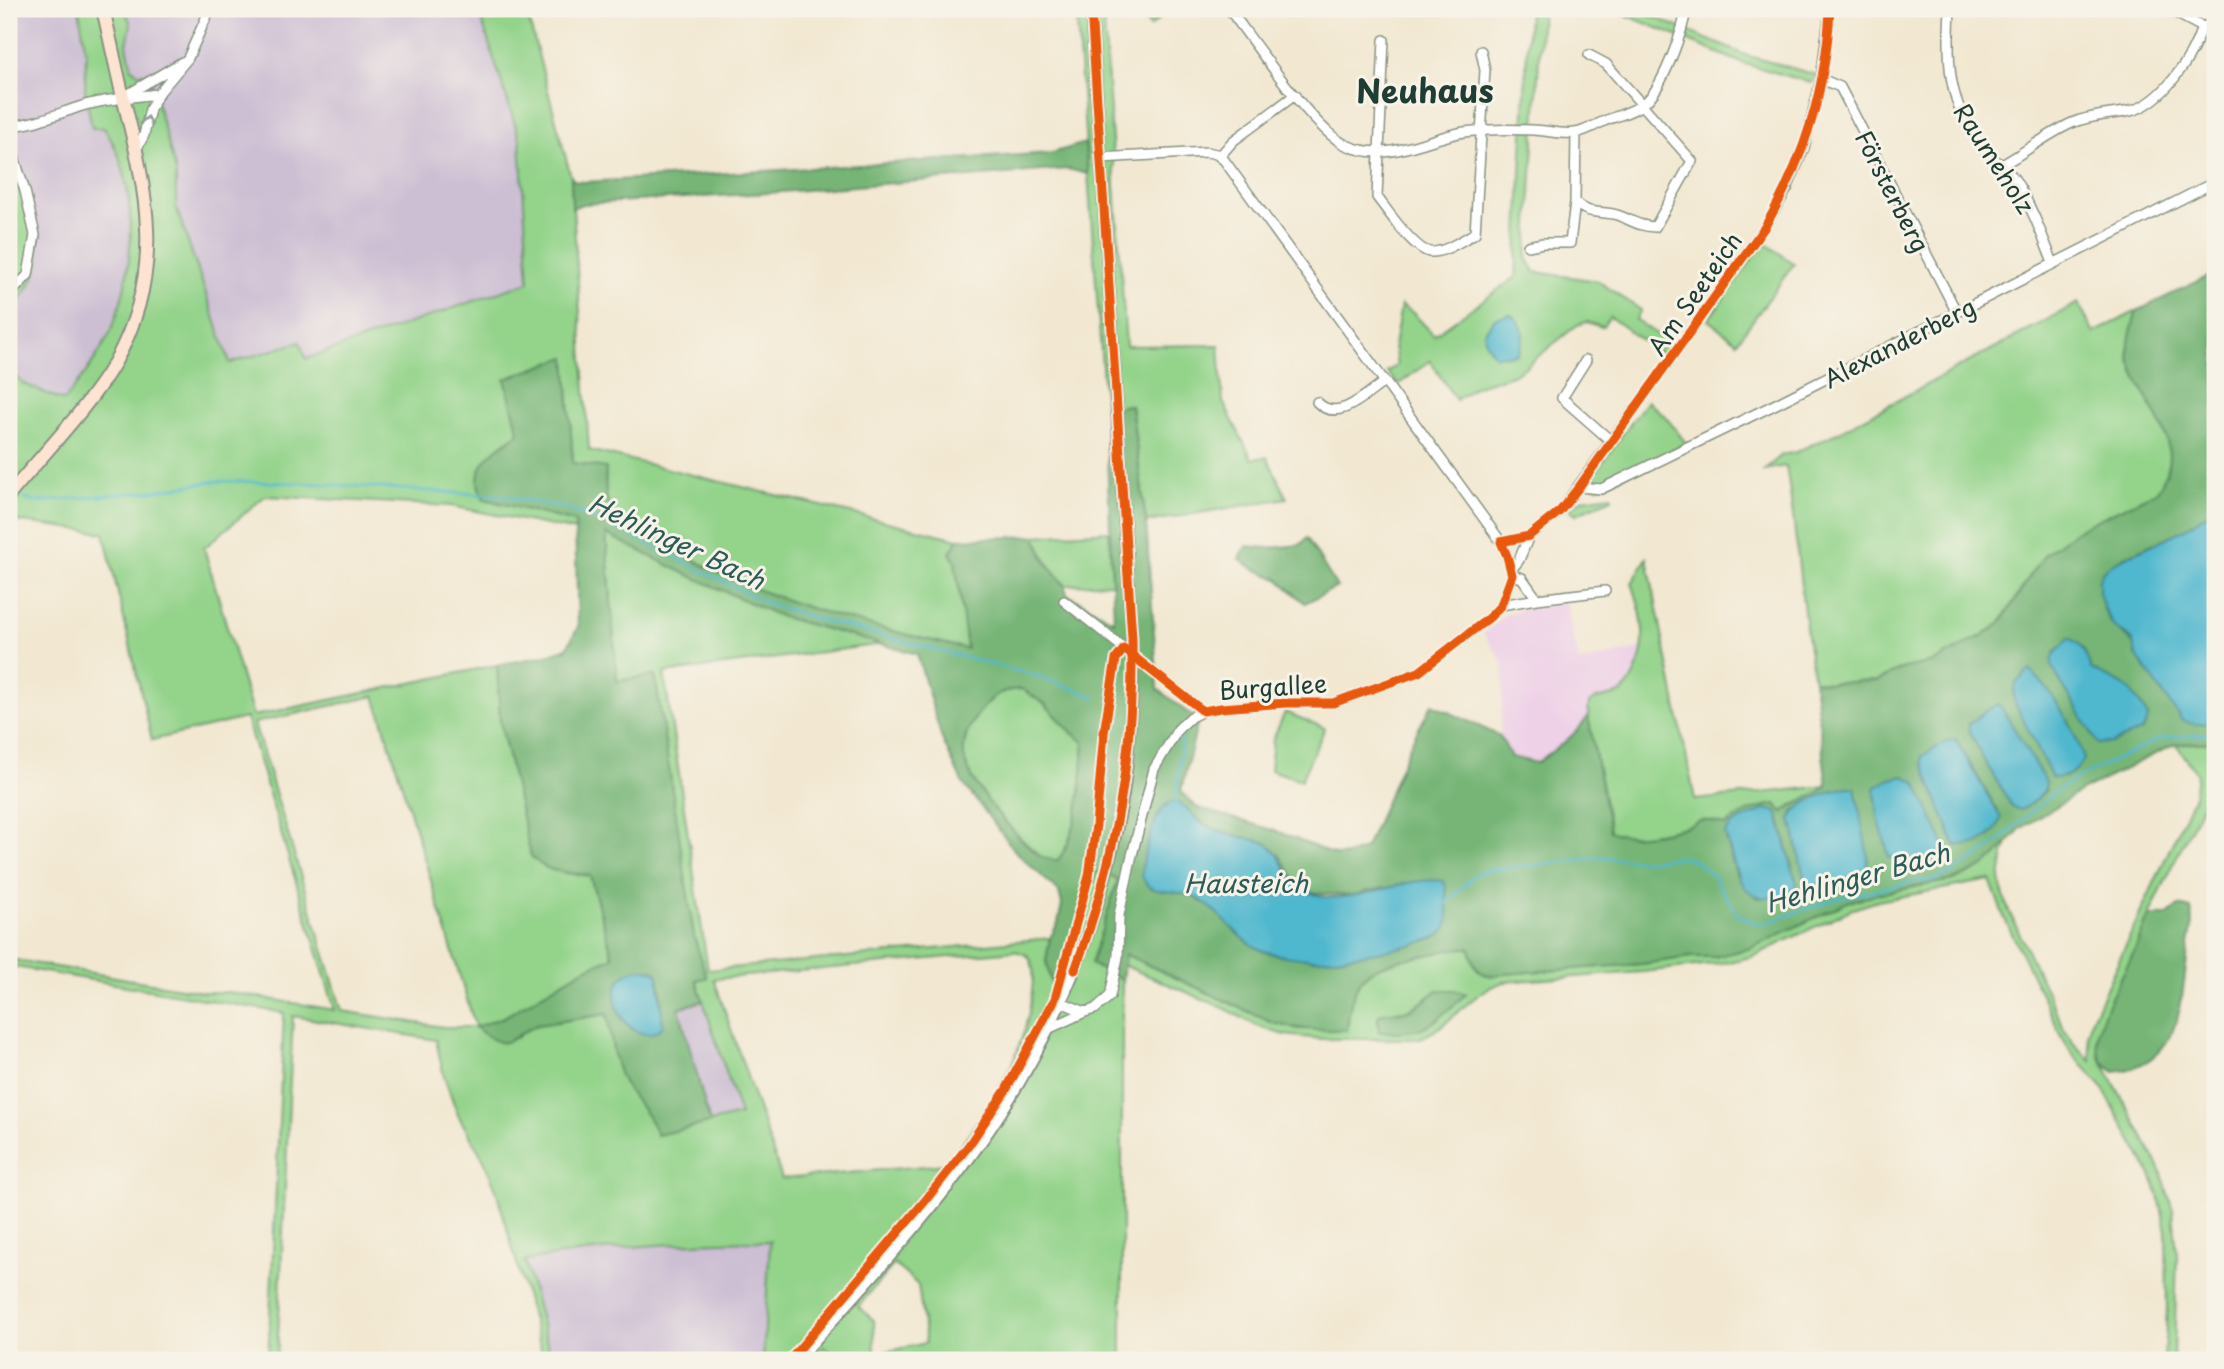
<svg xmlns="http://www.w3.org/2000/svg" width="2224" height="1369" font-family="'Playpen Sans',sans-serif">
	<rect width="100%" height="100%" fill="#f7f3e8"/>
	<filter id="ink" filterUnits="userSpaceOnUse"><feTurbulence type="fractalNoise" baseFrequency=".0143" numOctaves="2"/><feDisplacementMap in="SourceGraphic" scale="14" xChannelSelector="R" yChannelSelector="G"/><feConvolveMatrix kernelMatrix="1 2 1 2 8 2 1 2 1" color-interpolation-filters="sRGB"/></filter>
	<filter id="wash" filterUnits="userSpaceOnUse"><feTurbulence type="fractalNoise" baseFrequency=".00686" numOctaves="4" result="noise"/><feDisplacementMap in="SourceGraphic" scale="28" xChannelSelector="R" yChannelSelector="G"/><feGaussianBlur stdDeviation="1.57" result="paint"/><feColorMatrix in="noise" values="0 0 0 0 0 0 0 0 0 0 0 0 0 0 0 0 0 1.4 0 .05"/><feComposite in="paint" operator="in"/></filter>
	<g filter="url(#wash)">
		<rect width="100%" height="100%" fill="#f2e8d2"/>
		<!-- built -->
		<path fill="#eed0e7" d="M1566,602l13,60 64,-14 -5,15 -16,30 -26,6 -6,4 -2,13 -8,13 -13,14 -30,20 -26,-6 -11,-21 4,-72 -21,-31 26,-21z"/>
		<!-- industrial -->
		<path fill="#ccbed3" d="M9,9h70l7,45 -1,37 7,37h12l6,9 14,39 5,30v57l-10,45 -23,51 -32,42 -40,-17 -15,-13v-57l26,-40v-39l-20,-93 -6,-1z
			M125,9h353l42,131 10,142 -224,77 -7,-16 -69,21 -54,-157v-35l-27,-98 -17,-5 -5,-24 4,-21z
			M703,1001l37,115 -30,7 -31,-115z
			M771,1241l-8,119h-211l-27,-99 83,-14 90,-5z"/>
		<!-- green -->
		<path fill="#93d38a" stroke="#59885f" stroke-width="2" fill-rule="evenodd" d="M79,9h46l6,15 -4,21 5,24 7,4 10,1 27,98v35l54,156 70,-21 6,17 223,-77 -9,-142 -42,-131h48l45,168 18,273 369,89 -8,14 5,8 13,88c-82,-19 -165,-35 -241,-72 -37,-18 -72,-40 -108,-60 -16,-12 -14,-30 -13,-49l-33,-5 -7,-105 -47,75 -16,11 -16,16 -9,23 6,16 91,23 1,9 -125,-25 -186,-10 -61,52 49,168 244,-51 3,56 31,135 32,17 27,3 23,82 -30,12 -79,47 -28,10 41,11 9,-9 11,-4 70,-11 13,60 33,49 4,12 83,-20 -44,-136 10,-1 -12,-42 -40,-261 -37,7 -11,-149 78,40 98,44 101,27 -219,29 44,297 342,-32 -4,23 6,23c25,-31 33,-76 45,-113l22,8 -28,85 31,16v380h-283l-15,-13 -12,13h-49l7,-119c-83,1 -162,5 -245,20l26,96 1,3h-8l-48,-171 -12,-29 -26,-45 -14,-38 -8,-37 -143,-24 -16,344h-9l16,-347 -275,-47v-7l195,33h23l108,18 -89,-292 -94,22 -48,-207 -89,-12 -6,7v-157l15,13 40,17c17,-21 33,-42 45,-67 27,-57 32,-152 -5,-206h-12l-7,-37 1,-37zM375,696l100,330 -1,1h-31l-101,-16 -88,-288zM1015,951l12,4c9,11 6,23 5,36 -6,67 -46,121 -86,173l-164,15 -68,-200zM894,1264l24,21 8,58 -51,11 -1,-33 -16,-15z
			M1076,9h27l23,337 93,-1 4,57 29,57 15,-2 20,41 -141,24 -15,-117 -26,3z
			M1131,9h39l-20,18 -11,-17z
			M1529,9h13l-15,249 8,14 63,9 43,29 -5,10 37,25 -8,12 -55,-40 -8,10 -15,-5 -10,3 -53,43 -12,7 -38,12 -18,13 -26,-39 -32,24 -11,-13 10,-7 -3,-19 7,-41 12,8 21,22 82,-58zM1495,318l22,36 -22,1 -11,-22z
			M1611,9h24l110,46 72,20 -5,8 -70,-20z
			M9,160c13,22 37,93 25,117 -6,13 -17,25 -25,37z
			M1764,242l30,22 -57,78 -29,-22z
			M2078,303l16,30 43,-22c-4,14 -10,30 -8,44 9,47 65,88 27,137l-72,34 -23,16 -27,27 -33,53 -9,8 -36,20 -22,12 -30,6 -27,13 -49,2 -14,-3c-13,-71 -16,-142 -28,-214l-22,4 18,-15 14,-3 43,-20z
			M1647,401l18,15 21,27 -81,42 -9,2 -8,-5z
			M1611,495l1,3 -36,16 -7,-5 13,-10z
			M1109,531l3,52 -46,2c-16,-15 -23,-29 -30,-49z
			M1647,558l48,242 132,-14 -5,6 -13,4 -27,16 -6,-8c-13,2 -42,12 -50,22 -9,-3 -18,-7 -28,-5 -3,1 -7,4 -10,5 -20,6 -60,15 -78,5l-22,-115 1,-13 7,-4 26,-6c29,-36 24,-70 10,-110z
			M1022,689l23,15 27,29 12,8c-2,35 -4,92 -26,119 -5,0 -11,0 -16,-3 -22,-14 -76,-76 -78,-102 -2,-16 7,-33 17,-45 14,-16 19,-20 41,-21z
			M1285,712l40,16 -24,52 -31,-10 3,-31z
			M2215,742v35l-70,147 -7,19 -32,70 -7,42 62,116 12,39 4,44 -3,106h-10l3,-51 -1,-78 -7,-35 -8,-21 -49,-88 -32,-36 -12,-22 -54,-112 -14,-37 -112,21 -28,9 -96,46 -24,6 -87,10 -139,10c-35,10 -52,45 -86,57h-96l-38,-4 -27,-9 -31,-17 -103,-44 1,-11 149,69 25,6 49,1 4,-34 11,-18 12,-10 28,-9 35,-6 13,-6 20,1c3,21 10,32 33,26l139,-10 48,-7h24l37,-9 96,-46 29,-8 77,-14 17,-7 27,-18 12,-14 -5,13 -4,24 2,12 7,21 56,120 9,13 17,17 -3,-27 3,-13 103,-225 3,-22 -21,-30zM1438,990l27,4c-28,28 -45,42 -86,37l-1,-15c10,-7 18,-2 29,-6 11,-4 21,-13 31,-20z"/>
		<!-- forest -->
		<path fill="#76b576" stroke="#4a7955" stroke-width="2" fill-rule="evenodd" d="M1085,143l3,31 -21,-5 -299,24 -186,11 -10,4 -1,-31 4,4 11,1 466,-29z
			M2215,273v236l-32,21 -59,27 -25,23c0,16 5,37 17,48 8,8 15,10 20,20l74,75 5,-2v21l-40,2 -92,46 -63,39 -23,26 -13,11 -14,7 -17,7 -77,14 -28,8 -97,46 -37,9h-24l-48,7 -139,10c-23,6 -29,-6 -33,-26 -20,-1 -25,4 -43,7 -56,9 -75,15 -80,75 -25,0 -50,0 -74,-7l-148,-69 -3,26 -31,-16 27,-85 -21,-8c-12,38 -21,82 -45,114l-6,-24 4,-23 8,-15 4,-19 -3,-12 -43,-40 -54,-70 -20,-43 -25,-85 -135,-37 -98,-44 -78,-39 11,147 38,-6 39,261 13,42 -11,2 7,21 -24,7 31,115 -53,12c-7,-21 -22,-33 -33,-51 -11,-20 -13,-48 -17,-70l-70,11c-33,14 -27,30 -62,2l29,-10 79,-47 30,-13 -23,-81c-25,-6 -39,1 -59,-20l-31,-135 -3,-56 47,-9 23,-8 11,-21 -3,-105 -91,-23c-2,-4 -6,-11 -6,-16 -2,-23 25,-39 41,-50l-14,-54 61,-22 7,106 33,5c-1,19 -3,37 13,49 37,21 74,45 113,62 76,33 155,51 235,70l-12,-88 -5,-8 8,-14 78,-3c3,10 6,20 11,28 7,11 18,17 20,30l47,27 -9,-213 26,-3 15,117 12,167 40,32 -17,70 15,16 83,25 58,24 10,-1 19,-7 46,-107 20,-37 68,32 11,21 26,6c19,-15 38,-26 51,-47l22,115c18,10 58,1 78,-5 3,-1 6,-4 10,-5 9,-2 19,2 28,5 10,-11 35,-20 50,-22l6,8c6,-3 42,-23 45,-26l-13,-106 14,3 49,-2 27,-13 30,-6 22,-12 36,-20 9,-8 43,-67 17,-13 23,-16 72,-34c38,-49 -18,-90 -27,-137 -2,-14 4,-30 8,-44zM2069,638l15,12 7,19c23,14 33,13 50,36l-86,-52zM1022,689l23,15 27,29 12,9c-2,34 -4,91 -26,118 -5,0 -11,0 -16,-3 -22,-14 -76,-76 -78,-102 -2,-16 7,-33 17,-45 14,-16 19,-20 41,-21zM1969,724l77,66 -9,9 -16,11 -9,-3 -31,-52 -12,-26zM1956,739l42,72 -11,25 -9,8 -36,-35 -14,-30 -6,-23zM2036,742l28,35 -12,1zM1904,776l-15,81 -14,-61 12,-16zM1836,790l-31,92 -14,-64 3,-7zM1766,809l14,11 17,64 -30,13 -9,1 -22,-24 -11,-40zM1189,810c17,23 51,25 77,33l15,14 17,29 15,7 43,3 11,-5 67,-11 11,14 3,26 -105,37 -29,2 -52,-8 -22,-16 -28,-28 -31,-16zM637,969l18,2 6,18 1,31 -25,11c-15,-7 -20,-18 -21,-35z
			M1307,538l30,49 -32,16 -27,-24 -26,-11 -12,-9 6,-13 23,2 31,-3z
			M2179,906l12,3 2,15c-15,57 1,137 -78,148 -12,-8 -18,-16 -18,-31 1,-25 29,-71 40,-95 5,-10 6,-21 13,-30h16z
			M1438,990h16l12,4c-36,32 -37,39 -87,38l-1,-16c9,-6 13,-3 23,-4 14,-2 26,-14 37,-22z"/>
		<!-- water -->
		<path fill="#50b7ce" stroke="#387a81" stroke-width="2" d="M1510,314c16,12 16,23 7,40l-22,2 -9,-13 -2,-10 11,-15z
			M2215,509v212c-11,5 -24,4 -34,-2l-45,-64 -4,-16 -18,-12 -9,-17 -6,-16v-14l4,-9 10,-8 70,-33z
			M2069,638c14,5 17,18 22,31 9,5 18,8 27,13 14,6 23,23 30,35l-5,13 -31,13 -14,1 -46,-77c-3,-12 10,-20 17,-29z
			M2030,670c24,23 44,57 54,89 -8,14 -15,18 -32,19l-37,-75c-4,-19 2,-21 15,-33z
			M1998,704l5,6 43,73c-1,13 -15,20 -25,27l-8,-2 -32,-53 -12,-26v-4l12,-11z
			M1955,739l46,79c-6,21 -25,29 -46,27l-33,-83v-6l25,-15z
			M1904,776l12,6 29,65 -1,6c-17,10 -36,7 -55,4l-11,-39 -3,-30 12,-8z
			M1847,787h8l13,70 -1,11 -9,9 -47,10 -6,-5 -14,-64c7,-17 40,-27 56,-31z
			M1174,802c15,3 19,16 31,23 18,9 41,12 61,18 17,11 18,31 33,43 39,31 100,-12 144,-5l4,7c-4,14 6,29 -2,42 -10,16 -107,29 -128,29 -17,0 -43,-3 -58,-10 -26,-13 -39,-40 -66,-53 -13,-6 -37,-2 -46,-11 -1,-2 -4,-6 -5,-9 -2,-12 13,-63 23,-70 2,-2 6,-3 9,-4z
			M1766,809l11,3 20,72c-7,11 -17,14 -29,14 -34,-2 -33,-39 -43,-64 7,-14 28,-18 41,-25z
			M637,969l18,2 3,4 5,51c-30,32 -75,-43 -26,-57z"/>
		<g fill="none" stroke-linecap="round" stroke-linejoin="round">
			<!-- stream -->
			<path stroke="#50b7ce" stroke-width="2.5" d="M23,498l12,4 118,-11 63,-10 92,2 195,13 60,11 47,18 157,78 54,17 220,57 54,20
				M1175,803l7,-63
				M1446,903l30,-29 13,-4 114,-13 42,4 36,-4 13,3 18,15 27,41 21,9 76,-26 80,-18h15l20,-8 37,-23 68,-59 23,-14 83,-39 53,-4"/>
		</g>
	</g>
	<g filter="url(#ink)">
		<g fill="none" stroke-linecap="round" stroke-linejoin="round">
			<defs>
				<path id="minor" d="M1229,9c23,30 86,123 117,136 43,19 77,-6 118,-13 22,-3 46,-3 69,-2 13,0 29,5 42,3 9,-1 21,-8 29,-12 13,-5 29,-9 39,-17 19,-13 40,-73 43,-95
					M1950,9c-3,53 -3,92 31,137 10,13 25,20 34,34 16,25 27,55 38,83
					M2168,9l34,18 13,-4
					M1384,40l-7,157c10,13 37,53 53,55 14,1 33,-12 45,-19l10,-163 -4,-19
					M1821,79l19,8 117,226
					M125,96l57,-34
					M9,126c26,-2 48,-12 73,-20 25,-7 50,-9 76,-12
					M1576,133l-1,69c14,14 24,8 42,13 15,5 20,11 38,12l37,-66 -86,-97 -17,-9
					M9,141l16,50 10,44 -7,40 -19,20
					M137,148l7,-13 6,-26 8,-15 30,-36 22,-49
					M1220,156l13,-15 62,-46
					M2002,165c24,-13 45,-31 70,-42 19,-8 38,-8 58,-12 32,-7 63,-54 72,-84
					M1528,246l15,-3h27l5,-41
					M1586,360l-24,38 49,43
					M1317,402c21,22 49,-8 67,-20
					M1579,487l22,2 173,-84 441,-223
					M1501,542l28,-6 31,-25 113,-155 91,-128 23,-39 17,-41 17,-69 9,-70
					M1511,570l8,-10 10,-24
					M1512,575l10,3 15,21 68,-8
					M1064,601l139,110
					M1501,605l36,-6
					M1061,1002l24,10
					M1048,1029l37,-17 10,-3 15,-13 8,-39 1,-42 12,-56 23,-90 24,-40 13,-12 12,-6 18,-3 65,-5h47l86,-31 71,-55 11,-12 11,-30 -5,-19 -6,-14 -277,-382 -8,-6 -9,-2 -107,6"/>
				<path id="tertiary" d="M1091,9l41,629
					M797,1360c62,-70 128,-138 181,-214 69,-97 117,-207 140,-324 10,-48 12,-98 15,-147"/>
				<path id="secondary" d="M9,495c33,-40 81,-89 106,-133 51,-91 32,-170 8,-265 -7,-29 -13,-59 -20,-88"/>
			</defs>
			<!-- minor casing -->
			<use href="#minor" stroke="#889283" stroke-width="12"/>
			<!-- tertiary casing -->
			<use href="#tertiary" stroke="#889283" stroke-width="14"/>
			<!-- secondary casing -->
			<use href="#secondary" stroke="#889283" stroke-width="16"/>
			<!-- minor -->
			<use href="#minor" stroke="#fff" stroke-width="9"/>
			<!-- tertiary -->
			<use href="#tertiary" stroke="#fff" stroke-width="10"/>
			<!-- secondary -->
			<use href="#secondary" stroke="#fde3d1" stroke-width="12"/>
			<defs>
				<path id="tertiary-bridge" d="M1132,638l1,37"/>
			</defs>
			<!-- tertiary-bridge casing -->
			<use href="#tertiary-bridge" stroke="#889283" stroke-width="14" stroke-linecap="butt"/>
			<!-- tertiary-bridge -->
			<use href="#tertiary-bridge" stroke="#fff" stroke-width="10"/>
			<defs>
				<path id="cycleway" d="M1075,970c41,-111 59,-214 57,-332l-41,-629
					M790,1360l135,-159 44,-56 37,-55 49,-91 34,-123 7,-51 8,-92 12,-74 8,-10 79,62 18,-3 65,-5h47l86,-31 71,-55 11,-12 11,-30 -5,-19 -6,-14 28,-6 31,-25 19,-24 185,-259c41,-69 62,-139 66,-219"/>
			</defs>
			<!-- cycleway casing -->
			<use href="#cycleway" stroke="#f7f3e8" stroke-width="13"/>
			<!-- cycleway -->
			<use href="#cycleway" stroke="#e8590c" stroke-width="9"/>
		</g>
		<!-- one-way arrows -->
		<defs><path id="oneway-chevron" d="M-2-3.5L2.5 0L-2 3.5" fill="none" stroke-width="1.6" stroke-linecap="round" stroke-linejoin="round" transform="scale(1.75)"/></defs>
		<use stroke="#8f9e9a" href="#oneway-chevron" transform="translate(147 121) rotate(-77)"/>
	</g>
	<g text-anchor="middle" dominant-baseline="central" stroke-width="6" stroke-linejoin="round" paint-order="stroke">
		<!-- street labels -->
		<g font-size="24" fill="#1f3d34" stroke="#f7f3e8">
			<text transform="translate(1995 158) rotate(57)">Raumeholz</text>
			<text transform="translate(1893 191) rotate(63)">Försterberg</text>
			<text transform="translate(1694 293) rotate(-55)">Am Seeteich</text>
			<text transform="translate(1899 342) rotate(-27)">Alexanderberg</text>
			<text transform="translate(1273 686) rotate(-4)">Burgallee</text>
		</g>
		<!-- water labels -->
		<g font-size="26" font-style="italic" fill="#2b5c5a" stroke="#f7f3e8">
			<text transform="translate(677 541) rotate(25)">Hehlinger Bach</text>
			<text transform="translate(1857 877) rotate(-16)">Hehlinger Bach</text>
			<text x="1246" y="882">Hausteich</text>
		</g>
		<!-- district labels -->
		<g font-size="32" font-weight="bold" fill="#1f3d34" stroke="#f7f3e8">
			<text x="1425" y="90">Neuhaus</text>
		</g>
	</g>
	<!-- margin -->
	<rect width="2224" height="1369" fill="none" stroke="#f7f3e8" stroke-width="35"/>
</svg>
